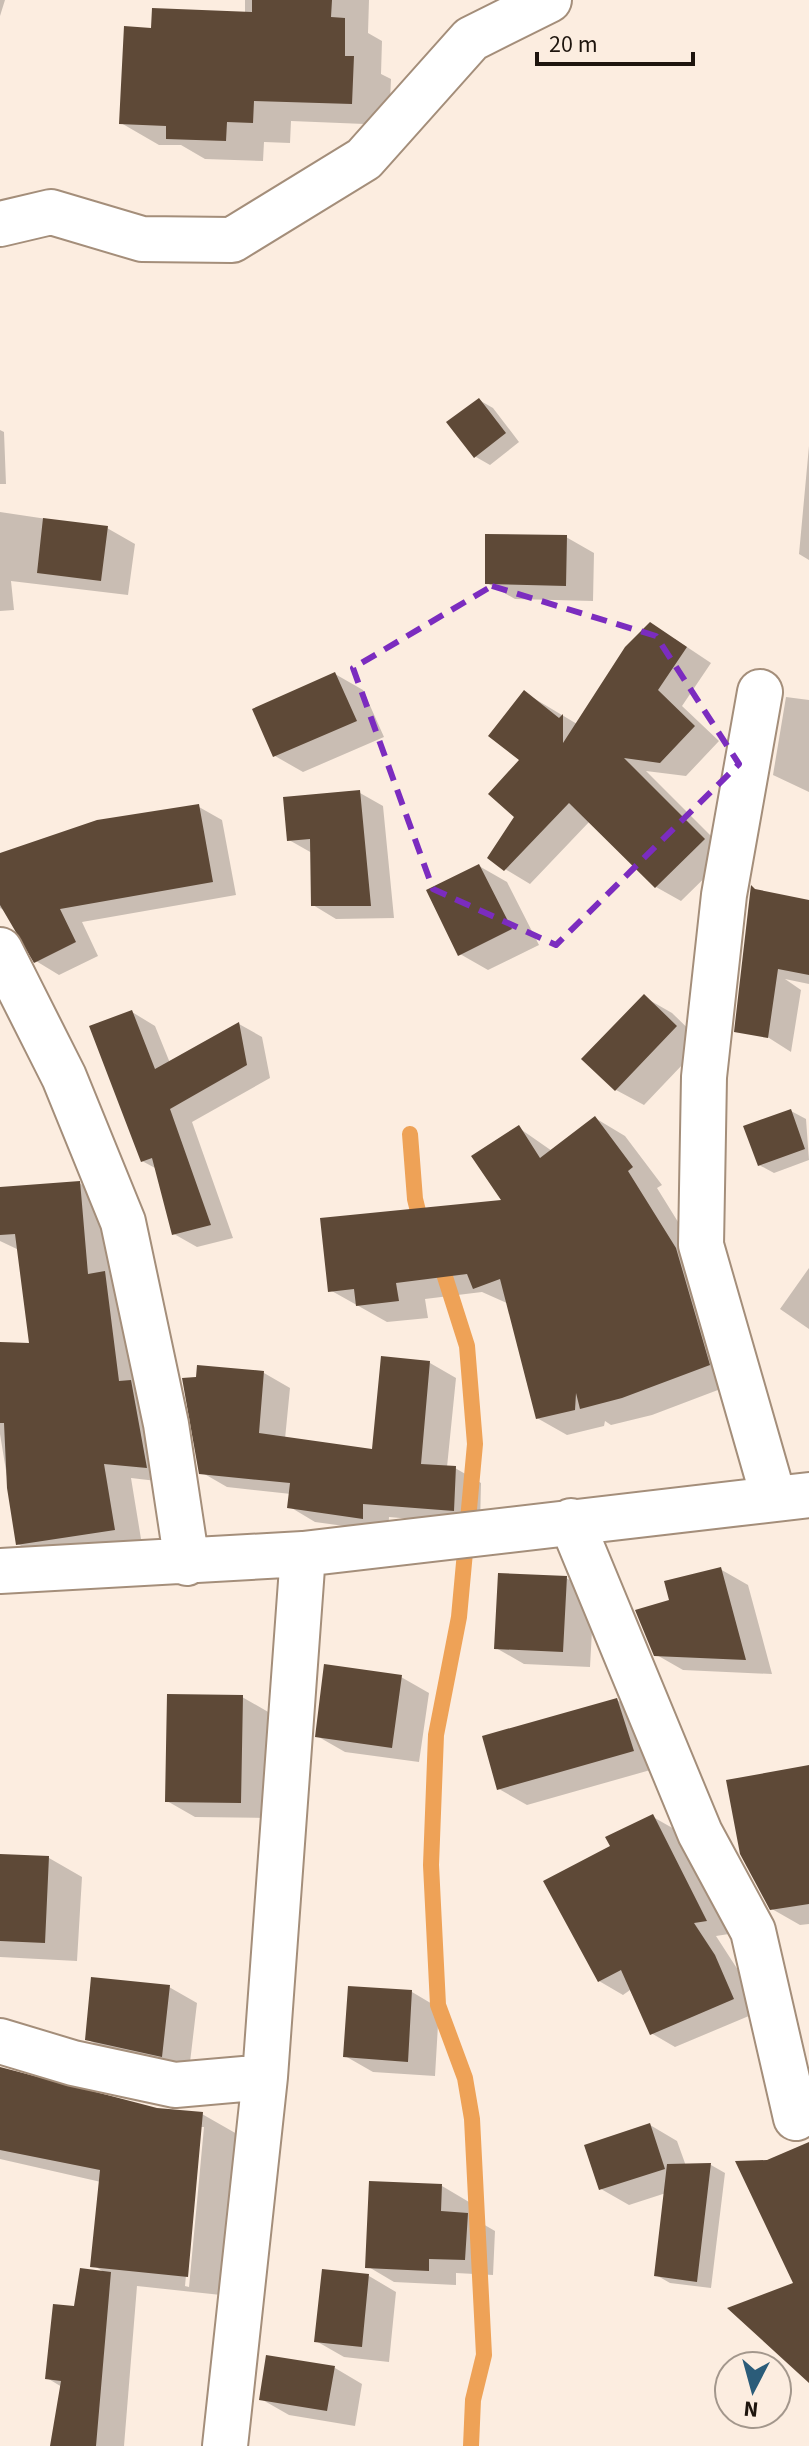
<svg xmlns="http://www.w3.org/2000/svg" width="809" height="2446" font-family="'Source Sans 3',sans-serif">
	<rect width="100%" height="100%" fill="#fcede0"/>
	<!-- shadow -->
	<path fill="#0003" fill-rule="evenodd" d="M0,0h5l-5,16z
		M245,0h124l-1,33 14,8 -1,33 10,5 -2,46 -98,-4 -1,22 -26,-1 -1,19 -58,-2 -24,-14h-22l-38,-22 32,-93 92,-16z
		M479,400l14,8 26,34 -29,23 -14,-8z
		M0,430l4,2 2,52h-6z
		M809,446v114l-10,-6z
		M0,512l107,16 28,16 -7,51 -117,-14 3,29 -14,1z
		M566,537l28,16 -1,48 -78,-2 -28,-16z
		M675,639l36,24 -29,43 37,35 -33,35 -40,-5 83,83 -48,47 -25,-14 -66,-66 -60,63 -25,-15 11,-52 9,-124 52,31z
		M335,674l28,16 21,47 -81,35 -28,-16z
		M786,697l23,3v92l-36,-17z
		M360,793l23,13 11,112 -58,1 -23,-14 -1,-52 -23,-13z
		M199,807l23,13 14,75 -154,27 16,34 -39,19 -23,-14 -29,-49 -7,-4v-53z
		M479,866l28,16 32,63 -51,25 -28,-16z
		M759,892l50,10v82l-24,-5 16,11 -10,62 -53,-34z
		M644,997l28,16 31,30 -59,62 -28,-15 -32,-31z
		M132,1012l23,14 15,37 69,-39 23,13 8,41 -78,44 41,116 -36,9 -23,-13 -17,-65 -15,-8z
		M791,1111l15,8 3,41 -35,13 -15,-8z
		M595,1118l30,18 37,49 -5,3 49,79 33,115 -87,33 -41,10 -6,-4 -1,5 -37,9 -30,-17 -28,-114 -27,-12 -57,7 3,19 -41,4 -57,-32 174,-89 15,-73 33,23z
		M79,1183l28,16 67,284 -43,-5 11,67 -97,15 -27,-16 -18,-110v-90l31,1 -12,-95 -19,-9v-52z
		M809,1268v61l-29,-20z
		M382,1358l48,5 26,15 -9,89 8,1 26,15 -1,42 -91,-8 -1,15 -73,-10 -25,-15 1,-13 -64,-7 -26,-15 -2,-105 65,6 26,15 -5,51 89,13z
		M720,1569l28,16 24,89 -89,-4 -28,-16 17,-52z
		M566,1578l28,16 -4,73 -66,-3 -28,-16z
		M401,1677l28,16 -10,69 -74,-10 -28,-16z
		M242,1697l28,16 -2,105 -73,-1 -28,-16z
		M617,1700l27,16 17,51 -134,38 -28,-16z
		M809,1769v155l-9,1 -28,-16z
		M653,1817l23,13 53,104 -13,2 22,34 18,43 -81,34 -24,-14 -21,-43 -7,5 -24,-14 14,-134z
		M0,1856l49,2 33,19 -5,84 -77,-4z
		M169,1987l28,16 -8,68 -74,-16 -28,-16z
		M412,1992l27,16 -4,68 -62,-4 -28,-16z
		M0,2069l156,41 46,4 35,20 -16,161 -84,-9 -13,160h-72l10,-59 -15,-9 28,-69 32,-35 -14,-9 8,-83 -101,-23zM200,2127h4l-15,160 -4,-1z
		M650,2125l27,16 9,25 25,-1 14,8 -14,115 -41,-5 -14,-8 10,-82 -37,12 -28,-16z
		M442,2186l27,16v14l26,15 -2,44 -37,-2v12l-62,-3 -27,-16z
		M369,2276l27,16 -7,70 -45,-5 -28,-16z
		M335,2368l27,16 -7,42 -66,-11 -28,-16z"/>
	<g fill="none" stroke-linecap="round" stroke-linejoin="round">
		<!-- stream -->
		<path stroke="#eea257" stroke-width="16" d="M410,1134l5,65 7,28
			M439,1258l28,88 8,98 -16,173 -23,118 -5,130 7,140 27,73 7,41 12,236 -11,45 -2,46"/>
	</g>
	<!-- building -->
	<path fill="#5e4937" d="M252,0h80l-1,17 14,1v38h9l-2,48 -98,-3 -1,22 -26,-1 -1,19 -60,-2v-13l-47,-2 5,-98 27,2 1,-20 100,4z
		M479,398l27,35 -32,25 -28,-36z
		M43,518l65,8 -7,55 -64,-8z
		M485,534l82,1 -1,51 -81,-2z
		M650,622l37,25 -29,43 37,36 -35,37 -36,-5 81,81 -50,49 -86,-85 -65,68 -17,-13 27,-41 -26,-23 31,-34 -31,-24 36,-46 35,28 4,-4v29l62,-96z
		M335,672l22,49 -84,36 -21,-48z
		M360,790l11,116h-60l-1,-67 -23,2 -4,-44z
		M199,804l14,78 -153,27 16,33 -42,21 -34,-58v-52l97,-33z
		M479,864l33,65 -54,27 -32,-66z
		M751,885l4,4 54,11v75l-31,-6 -10,69 -34,-6z
		M644,994l33,32 -62,65 -34,-32z
		M132,1010l23,59 84,-47 8,43 -77,44 41,116 -39,10 -20,-77 -11,4 -52,-136z
		M791,1109l14,40 -47,17 -15,-40z
		M595,1116l38,51 -5,4 48,77 34,117 -88,33 -42,11 -4,-16 -1,17 -39,9 -36,-140 -27,10 -6,-15 -71,9 3,18 -43,5 -2,-17 -26,3 -8,-74 181,-18 -30,-44 48,-31 21,33z
		M80,1181l8,93 17,-3 14,110 12,-1 16,88 -43,-4 11,66 -99,15 -9,-57 -3,-65h-4v-81l29,1 -14,-109 -15,1v-48z
		M381,1356l49,5 -9,103 35,2 -2,45 -91,-7v15l-76,-11 3,-25 -91,-9 -17,-96 14,-1 1,-12 67,6 -5,62 113,16z
		M721,1567l25,93 -92,-4 -19,-46 34,-10 -5,-19z
		M498,1573l69,3 -4,76 -69,-3z
		M324,1664l78,11 -10,73 -77,-11z
		M167,1694l76,1 -2,108 -76,-1z
		M617,1698l17,53 -137,39 -15,-54z
		M809,1765v139l-39,6 -30,-56 -14,-74z
		M653,1814l54,107 -13,2 21,32 19,44 -84,36 -29,-65 -23,12 -55,-101 67,-35 -5,-9z
		M0,1854l49,2 -4,87 -45,-2z
		M91,1977l79,8 -8,72 -77,-17z
		M348,1986l64,4 -4,72 -65,-5z
		M0,2067l157,41 46,4 -15,165 -98,-10 10,-97 -100,-20z
		M650,2123l15,46 -66,21 -15,-45z
		M809,2142v241l-82,-75 66,-25 -58,-122 32,-1z
		M711,2163l-14,119 -43,-6 13,-112z
		M369,2181l73,3 -1,27 27,2 -3,47 -36,-1v12l-64,-3z
		M80,2268l31,4 -15,174h-46l11,-65 -16,-2 8,-75 21,2z
		M322,2269l47,5 -7,73 -48,-5z
		M266,2355l69,11 -8,45 -68,-11z"/>
	<g fill="none" stroke-linecap="round" stroke-linejoin="round">
		<defs>
			<path id="minor" d="M0,224l51,-12 91,27 90,1 132,-81 107,-120 78,-39
				M760,692l-36,203 -20,182 -3,168 73,254
				M0,950l64,127 59,145 43,202 21,139
				M571,1521l129,312 53,98 43,187
				M0,1571l303,-17 506,-59
				M0,2041l73,22 102,22 90,-8
				M225,2446l40,-369 38,-523"/>
		</defs>
		<!-- minor casing -->
		<use href="#minor" stroke="#a48e7a" stroke-width="48"/>
		<!-- minor -->
		<use href="#minor" stroke="#fff" stroke-width="44"/>
	</g>
	<!-- marked area -->
	<path fill="none" stroke="#7b2cbf" stroke-width="6" stroke-dasharray="16 10" stroke-linejoin="round" d="M492,586l164,50 83,128 -183,181 -123,-56 -80,-221z"/>
	<!-- north arrow -->
	<g transform="translate(753 2390) rotate(186)"><circle r="38" fill="#fcede0" stroke="#a3978c" stroke-width="2"/>
	<path d="M0-6L14 30L0 20L-14 30Z" fill="#2b5c79"/>
	<text y="-12" font-size="22" font-weight="bold" text-anchor="middle" fill="#1e150e">N</text>
	</g>
	<!-- scale -->
	<path d="M537 52v12h156v-12" fill="none" stroke="#1e150e" stroke-width="4"/>
	<text x="549" y="52" font-size="24" fill="#1e150e" stroke="#fcede0" stroke-width="6" paint-order="stroke">20 m</text>
</svg>
